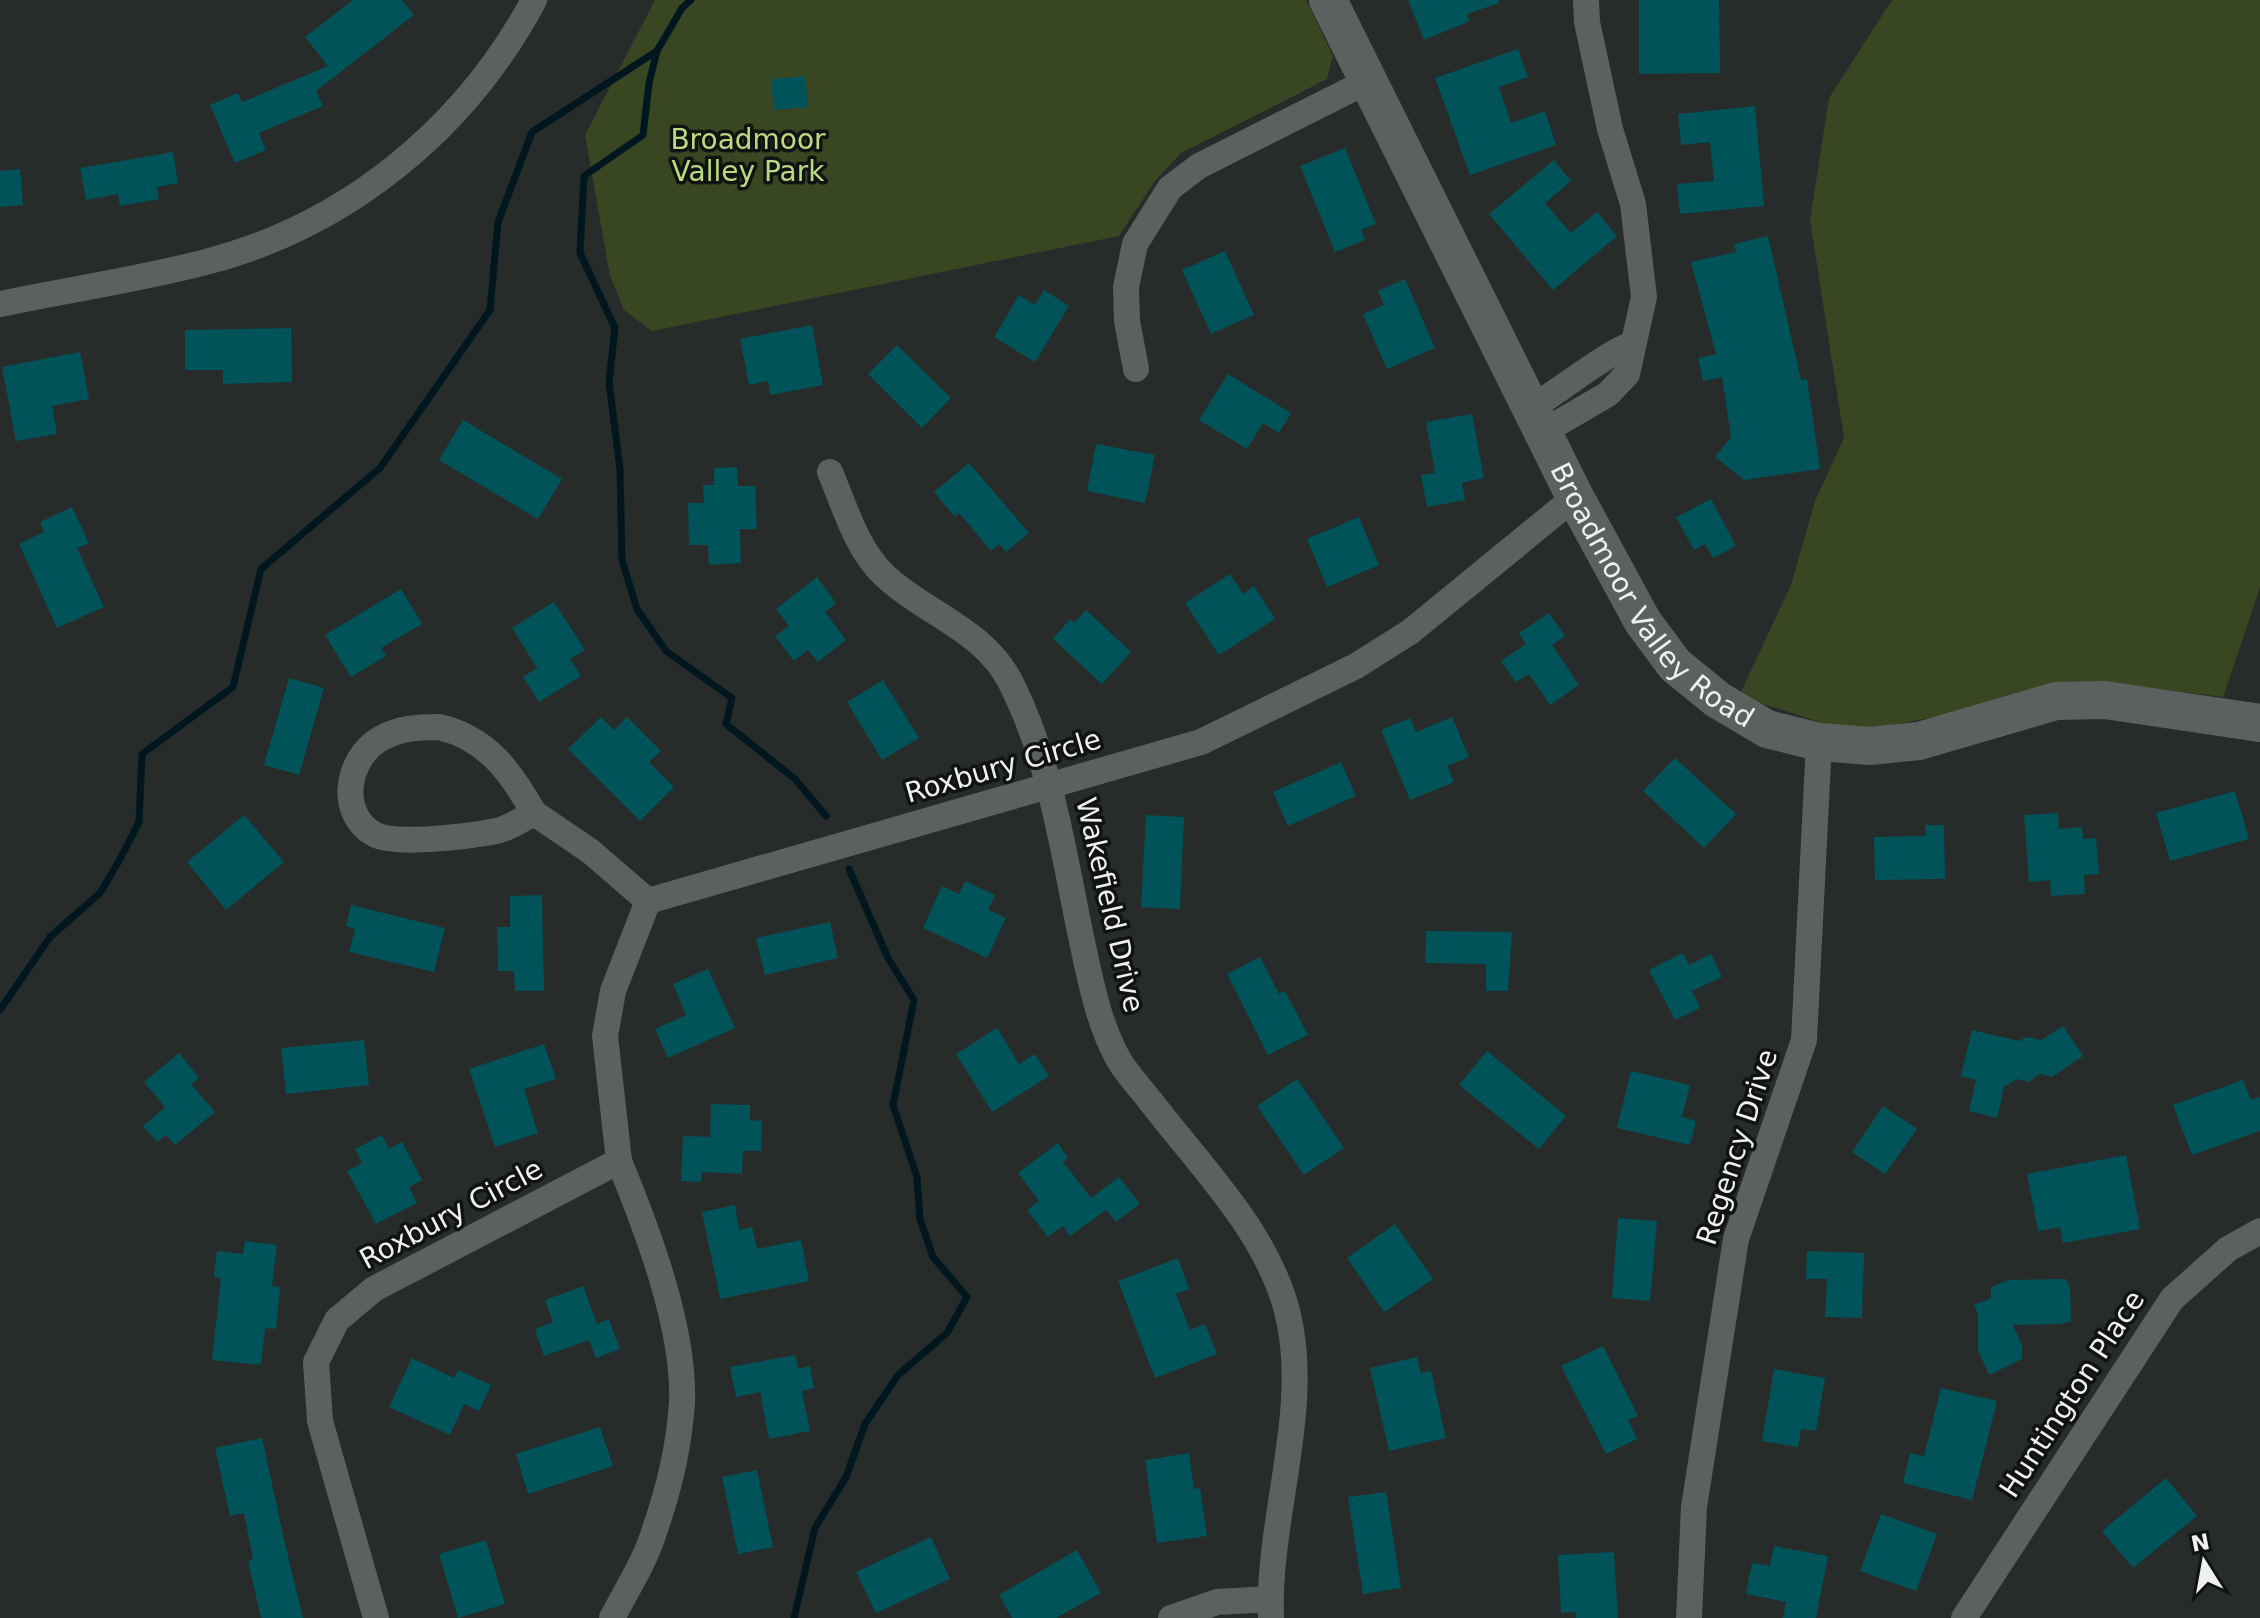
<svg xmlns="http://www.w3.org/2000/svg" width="2260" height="1618" font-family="'DejaVu Sans',sans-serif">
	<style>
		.green { fill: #394622 }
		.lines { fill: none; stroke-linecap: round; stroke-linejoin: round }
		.stream { stroke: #011720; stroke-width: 7 }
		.building { fill: #005459 }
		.street { stroke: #5c615f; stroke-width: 26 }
		.secondary { stroke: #5c615f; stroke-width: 38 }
		.labels { text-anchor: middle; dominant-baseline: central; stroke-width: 7; stroke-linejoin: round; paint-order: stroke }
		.park-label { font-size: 28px; fill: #bada84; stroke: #111313 }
		.street-label { font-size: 28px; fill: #eef1f0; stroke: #111313 }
	</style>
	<rect width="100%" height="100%" fill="#272b2a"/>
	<g class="green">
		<path d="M655,0h651l27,56 -6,23 -146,74 -27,29 -35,54 -467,95 -28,-21 -14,-34 -25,-141z"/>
		<path d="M1892,0h368v587l-37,110 -112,-14 -234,45 -45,-2 -93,-30 52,-111 24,-84 29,-63 -34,-218 19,-122z"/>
	</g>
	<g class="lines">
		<g class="stream">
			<path d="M657,51l-8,32 -6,52 -59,41 -4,77 35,75 -6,54 11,87 2,91 15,49 29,42 66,47 -6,26 69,55 31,37"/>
			<path d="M0,1010l50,-73 50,-44 19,-32 20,-39 3,-68 91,-67 28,-118 119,-101 110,-158 8,-88 34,-90 125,-81 25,-43 9,-8"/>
			<path d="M794,1618l21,-90 31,-51 19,-53 33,-49 49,-42 20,-36 -34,-40 -13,-38 -3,-42 -24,-72 21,-105 -26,-42 -39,-89"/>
		</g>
	</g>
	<g class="building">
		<path d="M353,0h49l12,15 -98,76 7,15 -64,27 7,17 -31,13 -25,-58 28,-12 4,9 86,-36 -23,-29z"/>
		<path d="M1408,0h91v3l-32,11 3,7 -46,19z"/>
		<path d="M1639,0h80l1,73 -81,1z"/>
		<path d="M1518,49l10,28 -29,10 12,36 34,-12 11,34 -86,30 -35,-97z"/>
		<path d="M805,76l3,31 -34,3 -3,-31z"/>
		<path d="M1755,106l9,100 -84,8 -3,-30 37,-3 -4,-39 -29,3 -3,-31z"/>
		<path d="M1345,148l31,76 -15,6 4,10 -30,12 -35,-86z"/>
		<path d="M173,152l5,31 -21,4 2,12 -39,7 -2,-12 -32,6 -6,-32z"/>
		<path d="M1554,160l17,21 -26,22 26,30 26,-21 20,24 -64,54 -64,-76z"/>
		<path d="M20,169l3,36 -23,2v-36z"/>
		<path d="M1768,236l33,144 6,-1 13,90 -76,11 -29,-23 16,-20 -9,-60 -19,4 -5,-23 18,-4 -25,-92 45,-10 -2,-8z"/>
		<path d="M1225,251l29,64 -43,19 -29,-64z"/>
		<path d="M1405,279l30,69 -48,21 -24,-55 21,-9 -6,-14z"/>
		<path d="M1044,290l25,16 -34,56 -41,-25 25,-42 16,10z"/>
		<path d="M812,325l11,60 -53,10 -2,-14 -19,4 -9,-46z"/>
		<path d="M291,328l1,54 -69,2v-14h-38v-40z"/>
		<path d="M897,345l54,53 -29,30 -54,-54z"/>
		<path d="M80,352l9,47 -37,7 5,28 -41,7 -14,-74z"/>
		<path d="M1228,374l63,39 -12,20 -16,-10 -16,26 -48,-29z"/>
		<path d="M1472,414l12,64 -22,5 3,17 -38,7 -6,-32 14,-2 -9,-51z"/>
		<path d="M463,420l99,59 -24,40 -99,-59z"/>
		<path d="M1096,444l59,11 -10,48 -58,-12z"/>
		<path d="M969,463l60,70 -23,19 -7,-8 -8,7 -32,-38 -4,4 -21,-25z"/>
		<path d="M737,467l1,19h17l2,43h-17l1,34 -32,2 -1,-20h-19l-1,-42h16l-1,-18h11v-17z"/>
		<path d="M1711,499l25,47 -23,12 -8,-14 -11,6 -18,-33z"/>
		<path d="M72,507l17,36 -12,5 27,59 -47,21 -38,-84 25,-12 -4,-10z"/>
		<path d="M1359,517l20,48 -52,22 -20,-48z"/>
		<path d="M1230,574l13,20 11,-8 21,33 -56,36 -34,-52z"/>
		<path d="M817,577l19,26 -11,9 21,28 -28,22 -10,-12 -14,11 -19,-25 14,-10 -13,-17z"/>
		<path d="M401,589l21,35 -41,24 5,8 -35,21 -26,-42z"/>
		<path d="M554,602l31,48 -15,9 11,17 -42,26 -16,-25 14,-9 -25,-40z"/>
		<path d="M1086,610l45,42 -29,32 -49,-45 17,-20 4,4z"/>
		<path d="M1549,613l16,23 -13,9 27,40 -29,20 -21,-31 -13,8 -15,-21 25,-17 -7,-11z"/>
		<path d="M289,678l35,10 -25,87 -35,-10z"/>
		<path d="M883,680l36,58 -37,22 -35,-58z"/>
		<path d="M601,717l13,13 13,-13 34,34 -12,11 25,25 -34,34 -72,-72z"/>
		<path d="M1452,717l17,40 -22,9 7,16 -44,18 -29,-70 29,-12 6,14z"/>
		<path d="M1675,758l61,56 -32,34 -61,-57z"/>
		<path d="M1341,762l15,34 -68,30 -15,-34z"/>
		<path d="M2235,791l14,48 -79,22 -14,-48z"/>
		<path d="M2058,813l1,16 23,-2 1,12 13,-1 3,36 -15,1 1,19 -34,2 -1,-16 -21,2 -5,-67z"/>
		<path d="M244,815l40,47 -58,48 -39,-48z"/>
		<path d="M1146,815l38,2 -4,92 -39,-2z"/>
		<path d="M1925,825h19l1,54 -70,1 -1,-43 52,-1z"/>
		<path d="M965,881l30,14 -7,15 18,8 -19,40 -64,-30 19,-42 17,8z"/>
		<path d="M542,895l2,96h-29l-1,-20h-16l-1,-44h13v-31z"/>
		<path d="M351,905l94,23 -11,44 -85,-20 6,-23 -9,-3z"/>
		<path d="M830,922l8,36 -73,17 -9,-37z"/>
		<path d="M1426,931l86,1 -4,59h-22v-27l-61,-1z"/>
		<path d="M1683,953l6,12 22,-11 11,23 -30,14 8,17 -25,12 -26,-50z"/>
		<path d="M1260,957l19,37 6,-3 23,44 -40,20 -41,-81z"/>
		<path d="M708,969l27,59 -67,30 -13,-29 31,-14 -13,-31z"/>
		<path d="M2063,1026l20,30 -31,21 -12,-3 -11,8 -12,-3 -13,8 -7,31 -28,-7 7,-31 -15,-4 11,-46 47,11 7,-4 15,3z"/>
		<path d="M997,1028l22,36 16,-10 14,22 -57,36 -36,-58z"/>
		<path d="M364,1040l5,45 -83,9 -5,-46z"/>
		<path d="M544,1044l12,35 -32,10 14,44 -43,14 -26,-78z"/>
		<path d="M1487,1051l79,65 -27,33 -80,-64z"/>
		<path d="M179,1053l20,25 -8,6 24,28 -40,33 -9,-10 -9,7 -14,-16 22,-19 -21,-25z"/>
		<path d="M1631,1071l59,14 -8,32 14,4 -6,24 -73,-17z"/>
		<path d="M1297,1079l47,69 -40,27 -47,-69z"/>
		<path d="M2243,1080l8,20 9,-3v34l-68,24 -19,-50z"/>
		<path d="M711,1104l39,1v15l12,1 -1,30h-18l-1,23 -40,-2 -1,10 -20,-1 2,-45 27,1z"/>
		<path d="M1883,1106l34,23 -32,45 -33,-22z"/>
		<path d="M382,1135l7,14 13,-7 20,38 -13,7 8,16 -41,21 -29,-53 15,-8 -7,-14z"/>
		<path d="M1058,1143l10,15 -5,4 28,36 28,-21 21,27 -24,18 -10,-12 -36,26 -7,-10 -15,11 -21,-27 12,-9 -21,-28z"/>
		<path d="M2126,1155l14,74 -77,14 -3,-16 -22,4 -11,-57z"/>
		<path d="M735,1205l4,25 13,-3 5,22 44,-9 8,41 -89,18 -18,-87z"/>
		<path d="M1618,1218l39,3 -7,80 -38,-3z"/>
		<path d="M1395,1224l38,55 -49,33 -37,-54z"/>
		<path d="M245,1241l32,4 -5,41 8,1 -4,42 -11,-1 -4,37 -49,-5 9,-82 -7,-1 3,-26 26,3z"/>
		<path d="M1807,1251l57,2 -2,65 -37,-1 2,-38h-21z"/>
		<path d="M1178,1258l11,31 -13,5 14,36 15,-6 12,30 -62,24 -37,-97z"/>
		<path d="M2066,1279l4,9 1,33 -9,3 -49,1 9,21v13l-33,16 -11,-25v-36l-4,-9 17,-7v-11l18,-7z"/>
		<path d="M583,1286l14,38 12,-5 11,30 -24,9 -7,-18 -45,16 -9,-27 18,-7 -8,-22z"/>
		<path d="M1603,1346l35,70 -10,4 9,19 -31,15 -45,-88z"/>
		<path d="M795,1355l3,14 12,-3 4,22 -12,3 8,40 -41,8 -9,-47 -24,5 -6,-30z"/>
		<path d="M1417,1357l4,16 10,-2 15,67 -57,13 -19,-83z"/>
		<path d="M412,1358l42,20 4,-8 33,15 -12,26 -15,-7 -14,31 -61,-28z"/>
		<path d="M1774,1369l51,9 -9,53 -15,-2 -3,18 -36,-6z"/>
		<path d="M1941,1388l56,13 -25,99 -69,-17 7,-30 14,3z"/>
		<path d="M600,1427l13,39 -85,28 -12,-40z"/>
		<path d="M262,1438l21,97 20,83h-42l-13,-57 5,-2 -9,-46 -14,3 -15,-68z"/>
		<path d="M1189,1453l5,36 6,-1 7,48 -50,7 -12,-83z"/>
		<path d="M757,1470l16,77 -35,7 -16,-77z"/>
		<path d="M2166,1478l31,38 -64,52 -31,-37z"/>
		<path d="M1386,1492l15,96 -38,6 -15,-97z"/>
		<path d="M1881,1514l56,20 -21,57 -56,-20z"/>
		<path d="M931,1537l19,42 -74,34 -20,-41z"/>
		<path d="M486,1540l19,64 -47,14 -19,-64z"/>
		<path d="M1774,1546l54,10 -12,62h-33l3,-16 -40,-8 6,-31 18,3z"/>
		<path d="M1077,1550l24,43 -45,25h-44l-13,-23z"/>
		<path d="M1614,1552l4,66h-42v-6l-15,1 -3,-58z"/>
	</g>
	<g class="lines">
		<g class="street">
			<path d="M0,304c67,-14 136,-24 202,-41 144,-36 263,-134 332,-263"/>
			<path d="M1136,369l-9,-48 -1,-34 9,-43 35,-56 29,-22 169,-85"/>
			<path d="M1531,408c32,-19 69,-51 101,-64"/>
			<path d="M1543,432l65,-38 19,-20 17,-77 -11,-93 -23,-75 -23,-107 -1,-22"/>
			<path d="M830,472c15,35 26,76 54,103 40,38 101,55 127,108 39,77 52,166 69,249 10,45 17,90 40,130 9,14 22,28 32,41 49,64 117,131 136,212 23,96 -21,205 -17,303"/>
			<path d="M439,727c48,11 72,45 95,86 -12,6 -25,16 -38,18 -25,5 -101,15 -122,3 -36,-20 -28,-75 6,-95 19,-11 38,-12 59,-12z"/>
			<path d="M534,813l56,38 58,50"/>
			<path d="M619,1161l-14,-125 8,-45 35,-90 553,-159 155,-76 54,-34 165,-135"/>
			<path d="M376,1618l-56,-197 -4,-59 21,-42 37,-31 245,-128c28,68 66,167 63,242 -3,43 -13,86 -27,126 -9,31 -28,60 -43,89"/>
			<path d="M1171,1618l46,-16 53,-3"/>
			<path d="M1689,1618l5,-111 42,-268 68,-199 15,-298"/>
			<path d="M1964,1618l208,-319 56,-50 32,-18"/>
		</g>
		<path class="secondary" id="s1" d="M1328,0l247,497 68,125 32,43 43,35 49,29 52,13 51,4 49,-5 137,-40 49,-1 155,23"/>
	</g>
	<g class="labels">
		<g class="park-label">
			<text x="748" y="139">Broadmoor<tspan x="748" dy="32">Valley Park</tspan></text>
		</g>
		<g class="street-label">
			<text stroke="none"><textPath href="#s1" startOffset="682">Broadmoor Valley Road</textPath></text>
			<text transform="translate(1003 766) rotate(-16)">Roxbury Circle</text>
			<text transform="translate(1110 905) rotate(77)">Wakefield Drive</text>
			<text transform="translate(1737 1147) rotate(-72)">Regency Drive</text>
			<text transform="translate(451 1214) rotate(-28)">Roxbury Circle</text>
			<text transform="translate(2072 1394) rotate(-57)">Huntington Place</text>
		</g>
	</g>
	<g transform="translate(2204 1562) rotate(349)" stroke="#111313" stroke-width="6" paint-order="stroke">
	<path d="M0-6L14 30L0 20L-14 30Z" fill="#eef1f0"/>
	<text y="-12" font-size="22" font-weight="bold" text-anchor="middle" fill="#eef1f0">N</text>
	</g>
</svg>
